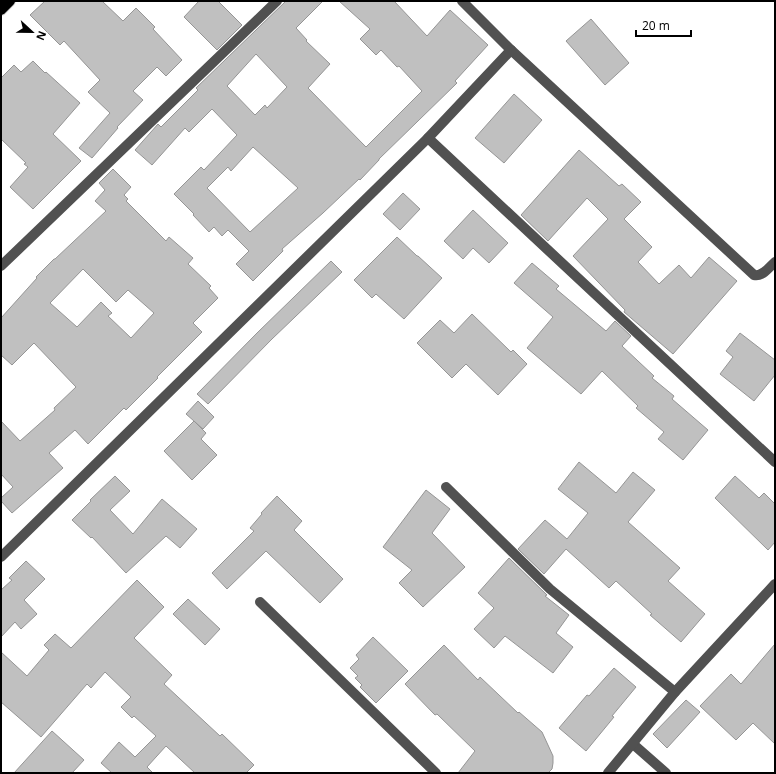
<svg xmlns="http://www.w3.org/2000/svg" width="776" height="774" font-family="'Open Sans',sans-serif">
	<style>
		.building { fill: #c0c0c0; stroke: #959595; fill-rule: evenodd }
		.lines { fill: none; stroke-linecap: round; stroke-linejoin: round }
		.major-casing { stroke: #dbdbdb; stroke-width: 12 }
		.minor { stroke: #515151; stroke-width: 10 }
		.major { stroke: #000; stroke-width: 10 }
	</style>
	<rect width="100%" height="100%" fill="#fff"/>
	<g class="building">
		<path d="M45,1h57l21,20 13,-13 19,19 -2,2 29,31 -16,16 -9,-9 -24,24 10,9 -26,27 1,1 -26,30 -13,-10 31,-35 -22,-21 12,-12 -36,-39 -4,4 -30,-30z"/>
		<path d="M199,1h19l24,24 -25,25 -33,-33z"/>
		<path d="M286,1h37l-27,27 11,12 -1,1 24,23 -22,24 58,59 56,-56 -23,-25 -2,1 -16,-17 -5,5 -16,-16 10,-10 -31,-28h55l33,35 23,-26 38,35 -33,36 2,2 -78,76v1l-19,20 -1,-1 -36,34 -41,36 1,2 -30,30 -17,-17 13,-13 -21,-21 -6,6 -8,-9 -5,5 -16,-17 1,-1 -20,-20 27,-27 3,3 33,-35 -25,-26 -23,23 -4,-4 -33,37 -17,-15 23,-26 3,3 37,-37 -2,-2zM256,54l31,33 -20,21 -2,-3 -10,10 -28,-29zM253,147l45,41 -48,44 -43,-44 21,-21 3,4z"/>
		<path d="M591,19l38,44 -24,22 -39,-44z"/>
		<path d="M33,61l12,12 1,-1 34,31 -27,31 28,27 -48,48 -23,-22 18,-20 -4,-3 2,-1 -25,-24v-61l13,-13 7,7z"/>
		<path d="M514,94l28,26 -38,43 -29,-25z"/>
		<path d="M579,150l40,36 3,-2 19,18 -17,17 28,28 -14,15 21,22 20,-19 12,13 18,-21 28,24 -64,73 -49,-42 1,-2 -52,-54 35,-37 -21,-21 -39,43 -27,-26z"/>
		<path d="M113,169l18,18 -7,8 4,4 -2,2 40,40 3,-4 24,21 -5,6 23,22 -2,2 9,10 -25,25 9,9 -45,45 1,1 -32,32 -2,-2 -36,36 -13,-14 -26,23 14,15 -51,45 -11,-12v-3l12,-11 -12,-13v-53l19,20 35,-31 -1,-2 22,-21 -42,-44 -22,22 -11,-10v-37l36,-40 -1,-1 18,-18h1l51,-48 -11,-10 10,-11 -6,-7zM83,269l33,33 12,-12 26,23 -23,25 -23,-22 4,-3 -11,-11 -24,25 -27,-24z"/>
		<path d="M403,193l17,16 -20,21 -17,-16z"/>
		<path d="M473,210l35,33 -19,20 -16,-15 -10,11 -19,-18z"/>
		<path d="M397,237l20,19h1l24,22 -38,41 -28,-25 -4,4 -18,-18z"/>
		<path d="M331,261l11,11 -70,67 -64,65 -11,-10 60,-61z"/>
		<path d="M532,263l27,23 -3,3 50,42 9,-10 16,15 -9,10 32,30 -2,2 22,18 -2,3 36,31 -25,30 -25,-21 6,-7 -28,-24 2,-2 -36,-35 -21,23 -54,-46 26,-31 -39,-34z"/>
		<path d="M472,314l39,38 2,-2 14,14 -29,31 -32,-31 -14,14 -35,-35 23,-23 14,13z"/>
		<path d="M740,333l35,27v15l-21,26 -34,-27 13,-17 -7,-6z"/>
		<path d="M198,401l16,16 -11,12 -17,-15z"/>
		<path d="M194,421l12,12 -5,6 16,16 -25,25 -28,-29z"/>
		<path d="M579,462l37,31 17,-21 22,18 -27,32 52,46 -12,13 37,33 -24,28 -31,-27 2,-1 -36,-33 -7,7 -43,-39 -22,25 -26,-25 27,-29 22,19 21,-26 -30,-24z"/>
		<path d="M115,476l15,15 -20,19 23,24 29,-35 35,30 -17,19 -14,-12 -40,37 -34,-36 -1,1 -19,-18 19,-19 -1,-1z"/>
		<path d="M735,476l24,22 5,-5 11,11v38l-7,8 -53,-52z"/>
		<path d="M426,490l24,19 -18,24 33,34 -42,40 -24,-24 13,-13 -29,-23z"/>
		<path d="M277,496l25,25 -8,9 49,49 -23,24 -54,-52 -39,38 -15,-16 42,-42 -4,-3 12,-14 -1,-1z"/>
		<path d="M509,558l38,37 -2,1 24,19 -13,18 17,14 -20,26 -48,-37 -11,12 -20,-19 20,-21 -16,-15z"/>
		<path d="M26,561l19,18 -21,21 13,14 -16,15 -6,-7 -14,15v-47l11,-10 -3,-2z"/>
		<path d="M137,580l27,27 -30,31 38,37 -8,9 56,52 2,-2 32,31 -8,8h-51l-29,-27 -19,21 6,6h-41l-11,-10 18,-21 16,15 21,-21 -22,-20 -2,2 -11,-11 10,-10 -26,-25 -14,16 -4,-4 -46,53 -40,-35v-50l26,24 22,-26 -5,-5 11,-11 16,14z"/>
		<path d="M188,599l32,30 -15,16 -32,-31z"/>
		<path d="M373,637l35,34 -32,32 -16,-16 2,-2 -7,-7 3,-2 -8,-8 9,-9 -3,-4z"/>
		<path d="M775,644v100l-22,-21 -17,17 -36,-34 31,-32 10,10z"/>
		<path d="M444,645l34,35 2,-3 38,36 1,-1 23,20 11,24v7l-1,6 -4,4h-90l17,-22 -38,-37 -2,1 -30,-31z"/>
		<path d="M614,668l22,19 -24,29 2,1 -28,34 -27,-23 28,-33 2,1z"/>
		<path d="M686,700l14,12 -33,36 -14,-14z"/>
		<path d="M52,731l32,29 -12,13h-58z"/>
	</g>
	<g class="lines">
		<g class="major-casing">
			<path id="major" d="M1,10l9,-9"/>
		</g>
		<g class="minor">
			<path d="M462,1l49,49 243,225c9,2 15,-8 21,-13"/>
			<path d="M428,138l347,324"/>
			<path d="M1,266l276,-265"/>
			<path d="M446,487l104,102 125,103"/>
			<path d="M1,557l427,-419 83,-88"/>
			<path d="M260,602l176,171"/>
			<path d="M633,744l33,29"/>
			<path d="M608,773l67,-81 100,-108"/>
		</g>
		<use href="#major" class="major"/>
	</g>
	<rect width="776" height="774" fill="none" stroke="#000000" stroke-width="4"/>
	<g transform="translate(32 32) rotate(112)" stroke="#ffffff" stroke-width="3" paint-order="stroke">
	<path d="M0-3L7 15L0 10L-7 15Z" fill="#000000"/>
	<text y="-6" font-size="11" font-weight="bold" text-anchor="middle" fill="#000000">N</text>
	</g>
	<path d="M636 30v6h55v-6" fill="none" stroke="#000000" stroke-width="2"/>
	<text x="642" y="30" font-size="12" fill="#000000" stroke="#ffffff" stroke-width="3" paint-order="stroke">20 m</text>
</svg>
